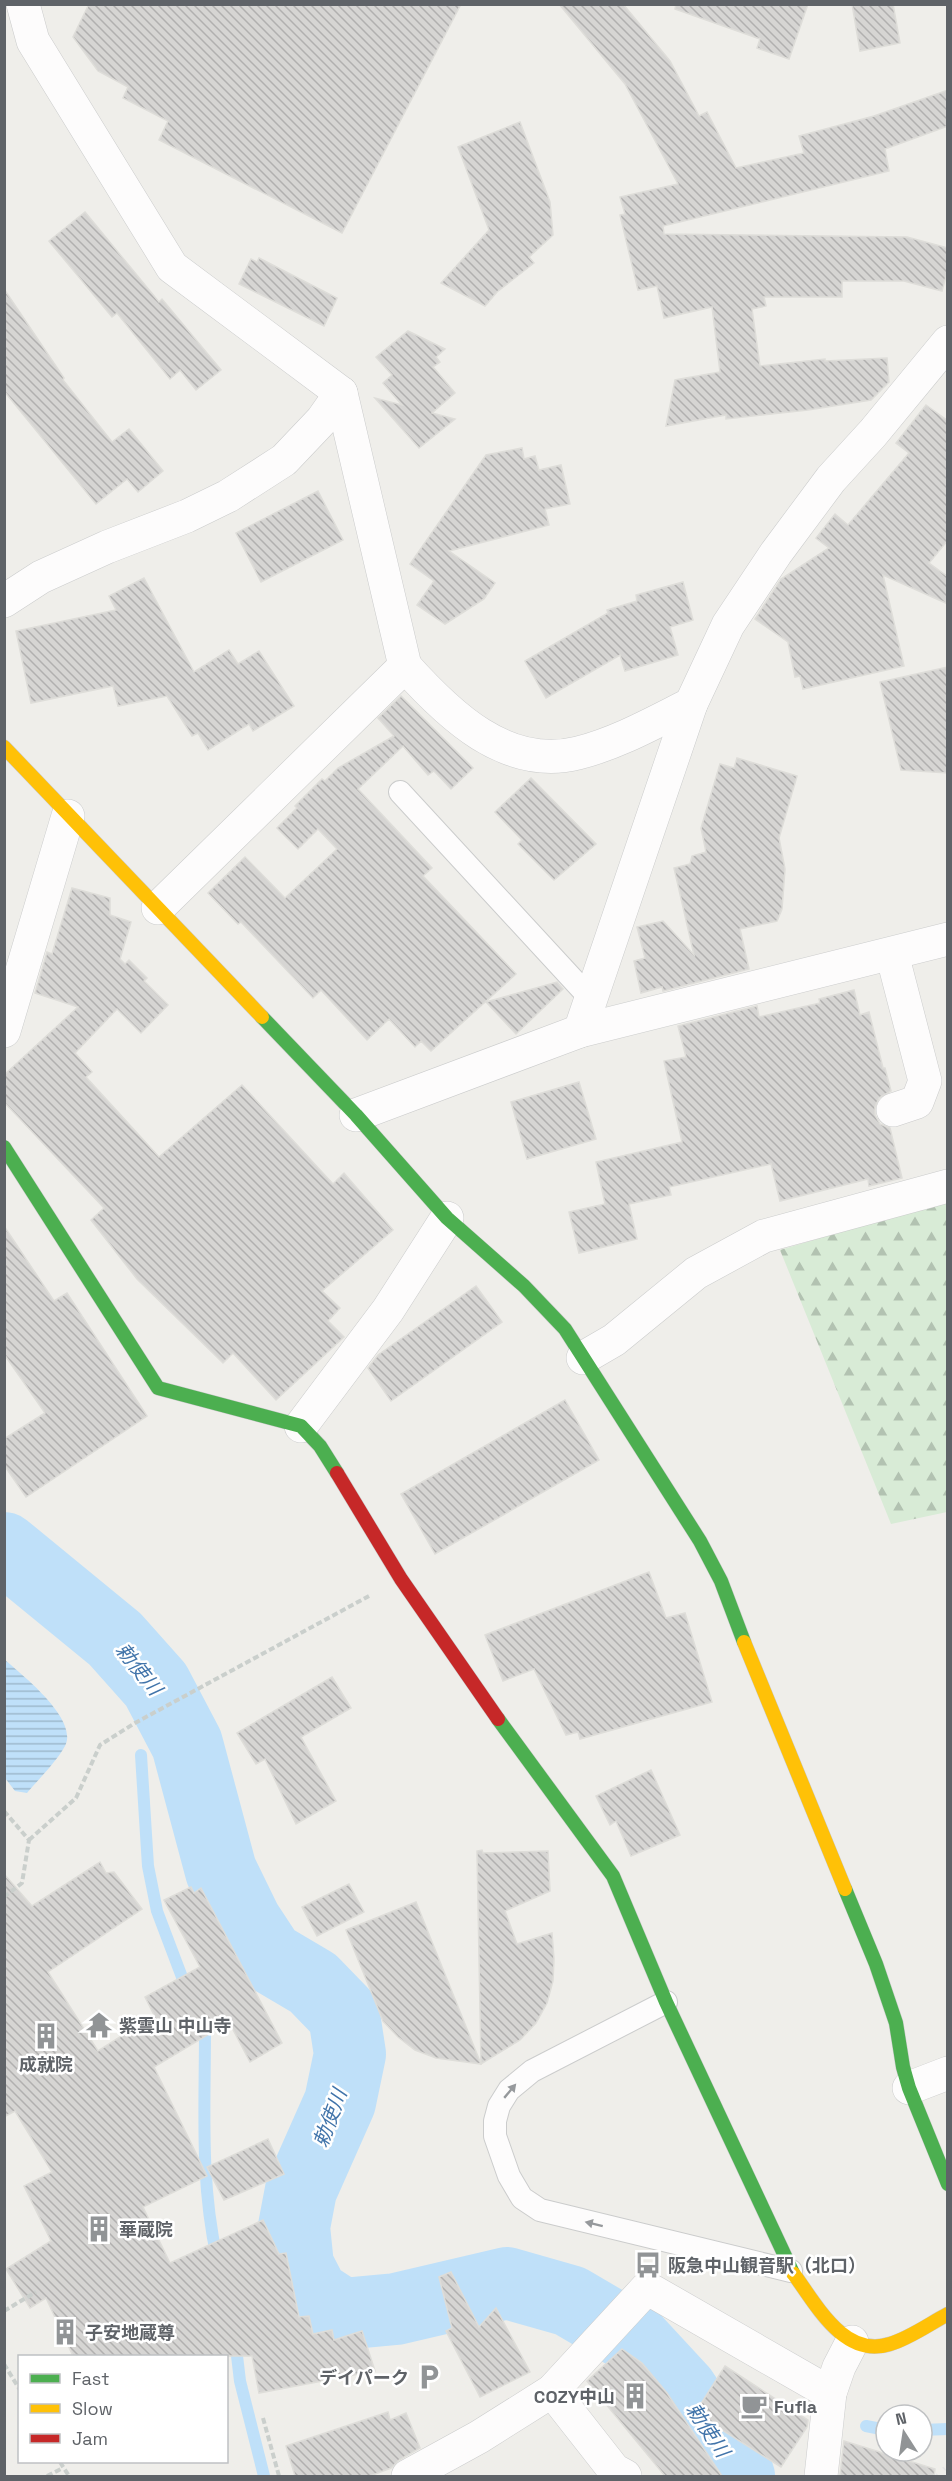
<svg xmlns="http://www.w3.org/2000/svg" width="952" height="2481" font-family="'Space Grotesk','Noto Sans JP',sans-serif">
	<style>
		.forest { fill: url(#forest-firs) }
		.water { fill: url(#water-rules) }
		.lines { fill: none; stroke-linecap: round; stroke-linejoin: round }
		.stream { stroke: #bfe0f9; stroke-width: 12 }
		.river { stroke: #bfe0f9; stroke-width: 72 }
		.building { fill: url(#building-back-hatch); stroke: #deddd9; stroke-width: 1.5 }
		.lane-casing { stroke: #cbcccc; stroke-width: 24 }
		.street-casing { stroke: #cbcccc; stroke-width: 34 }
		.fast-casing { stroke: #cacacb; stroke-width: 15 }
		.slow-casing { stroke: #cacacb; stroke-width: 15 }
		.jam-casing { stroke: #cacacb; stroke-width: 15 }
		.path { stroke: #cacfcc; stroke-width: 4; stroke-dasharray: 6 3; stroke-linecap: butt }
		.lane { stroke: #fdfcfc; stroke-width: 22 }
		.street { stroke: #fdfcfc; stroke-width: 33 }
		.fast { stroke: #4caf50; stroke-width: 14 }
		.slow { stroke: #ffc107; stroke-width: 14 }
		.jam { stroke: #c62828; stroke-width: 14 }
		.rail { stroke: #e4e4e4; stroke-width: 4.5; stroke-dasharray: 1.5 8; stroke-linecap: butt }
		.oneway { fill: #96999c }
		.labels { text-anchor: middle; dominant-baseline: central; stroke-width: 5; stroke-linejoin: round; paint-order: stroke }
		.poi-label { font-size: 18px; font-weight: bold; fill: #5f6368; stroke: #fff; text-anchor: start }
		.water-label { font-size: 20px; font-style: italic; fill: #4174aa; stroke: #fff }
	</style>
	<defs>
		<pattern id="forest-firs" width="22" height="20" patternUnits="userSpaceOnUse" patternTransform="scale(1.5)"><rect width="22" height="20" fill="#d8ebd6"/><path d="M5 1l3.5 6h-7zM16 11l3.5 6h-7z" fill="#b2c2b1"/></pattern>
		<pattern id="water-rules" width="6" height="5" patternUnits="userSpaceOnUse" patternTransform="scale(1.5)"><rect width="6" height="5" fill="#bfe0f9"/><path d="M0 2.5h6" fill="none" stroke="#9eb9cd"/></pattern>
		<pattern id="building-back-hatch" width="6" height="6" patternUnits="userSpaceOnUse" patternTransform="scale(1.5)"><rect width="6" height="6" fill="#d6d5d3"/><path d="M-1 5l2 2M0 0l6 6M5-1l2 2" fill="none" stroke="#b1b0af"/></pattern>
	</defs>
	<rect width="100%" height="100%" fill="#efeeea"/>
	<path class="forest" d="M947,1200v312l-56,12 -111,-274z"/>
	<path class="water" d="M4,1659c18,16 75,60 61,87 -8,15 -27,34 -38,47l-12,-2 -10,-13z"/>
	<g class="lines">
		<g class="stream">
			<path d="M141,1755l7,111 9,45 31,82"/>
			<path d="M201,2022l4,9c0,77 -5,151 12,227"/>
			<path d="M235,2339l5,42 24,95"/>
			<path d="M866,2426l20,4"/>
			<path d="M922,2430l26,-1"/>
		</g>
		<path class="river" d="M4,1548l111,91 41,46 31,59 34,127 25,51 23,35 44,26 31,32 6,39 -10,48 -39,88 -7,37 4,39 15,29 29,19 54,-5 111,-26 63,18 63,37 49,53 57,85"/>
	</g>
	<g class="building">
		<path d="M89,4h372l-119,229 -183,-93 9,-19 -45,-23 5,-11 -30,-16 -25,-34z"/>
		<path d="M559,4h64l47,57 29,55 8,-4 29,56 68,-15 -5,-17 75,-20 74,-26v36l-63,23 4,22 -226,55 1,8 243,3 41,11v21l-6,22 -38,-10h-62v16h-78l2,9 -14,3 8,57 65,-7v2l62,-3 2,24 -18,18 -63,10 -82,9v-4l-60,11 9,-46 45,-8 -8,-65 -48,11 -7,-32 -19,4 -18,-75 5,-1 -5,-17 58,-13 -53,-100z"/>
		<path d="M676,4h132l-19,55 -32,-11 3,-9 -85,-30z"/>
		<path d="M852,4h41l7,39 -40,8z"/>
		<path d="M520,122l30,80 3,33 -24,22 5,6 -37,29 -12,14 -44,-23 48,-53 -31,-83z"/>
		<path d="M85,212l74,90 3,-3 59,71 -25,20 -16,-20 -10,9 -53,-66 -5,4 -63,-76z"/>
		<path d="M259,258l78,40 -13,28 -85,-42 12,-25 6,3z"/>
		<path d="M4,289l60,89 -1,2 49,62 17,-13 34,42 -25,21 -11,-13 -31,25 -92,-113z"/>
		<path d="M408,331l37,18 -9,8 4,5 -7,5 22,26 -23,20 23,6 -36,29 -44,-50 27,7 -19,-22 9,-8 -16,-18z"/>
		<path d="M926,405l22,16v119l-19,23 19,14v27l-65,-29 21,91 -101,23 -3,-13 -5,1 -7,-35 -33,-23 26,-40 48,-31 -13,-10 19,-24 13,11 61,-72 -13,-10z"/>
		<path d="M522,448l2,11 11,-3 4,14 22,-5 9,39 -25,5 4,16 -100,26 46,32 -11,16 -39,25 -28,-19 17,-24 -24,-17 76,-109z"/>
		<path d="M318,491l25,49 -82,42 -25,-49z"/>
		<path d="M144,578l50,94 35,-22 9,14 21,-13 35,55 -41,25 -4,-7 -41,26 -10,-17 -6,3 -25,-40 -49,10 -5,-20 -82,17 -15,-72 100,-21 -7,-14z"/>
		<path d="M683,582l10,38 -23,7 8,28 -53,16 -5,-16 -74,43 -21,-37 83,-48 -1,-3 30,-9 -1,-6z"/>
		<path d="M948,667v106l-47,-3 -21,-88z"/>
		<path d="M401,696l72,72 -22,21 -17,-18 -6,4 -25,-29 -45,43 74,79 -9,8 93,98 -85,77 -10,-10 -6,6 -26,-28 -22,21 -46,-50 -8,8 -72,-76 -3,2 -30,-31 37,-36 40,41 52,-49 -19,-20 -20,20 -21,-21 20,-20 -2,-2 27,-27 3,2 13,-13 56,-32 -16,-18z"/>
		<path d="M737,758l60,18 -18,62 6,31 -3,40 -5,12 -37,8 9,40 -86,22 -1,-4 -21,6 -7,-32 11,-3 -8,-31 26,-6 31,34 -20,-87 16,-4 2,-8 14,-4 -5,-24 19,-64 14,4z"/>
		<path d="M531,778l65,66 -42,36 -36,-36 4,-4 -27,-28z"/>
		<path d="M72,888l38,10v17l21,7 -11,37 5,5 4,-4 18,18 -3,3 24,24 -27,28 -24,-24 -42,44 17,19 -6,5 73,80 83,-72 91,99 11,-11 49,57 -71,61 18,17 -12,13 16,16 -68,63 -43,-47 -10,10 -86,-84 -46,-59 13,-12 -100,-106v-27l74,-68 -43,-14 12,-41 5,2z"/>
		<path d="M557,982l6,7 -47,45 -30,-32z"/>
		<path d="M854,990l6,25 9,-3 14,56h2l6,23 -12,7 -4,9v8l5,9 10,4 12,50 -33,8 -1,-7 -88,22 -9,-37 -102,23 2,8 -42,9 8,35 -58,14 -10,-41 36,-8 -9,-42 86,-20 -18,-81 22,-4 -8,-31 79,-20 2,11 61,-14 -1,-4z"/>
		<path d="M579,1082l17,57 -69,20 -16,-57z"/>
		<path d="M4,1226l50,75 13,-8 80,123 -121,81 -22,-32v-26l41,-26 -41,-59z"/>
		<path d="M476,1286l26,36 -111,79 -23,-33 10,-13z"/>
		<path d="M565,1400l34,60 -164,94 -34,-60z"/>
		<path d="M649,1572l17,46 19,-5 27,89 -132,37 -2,-7 -12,3 -32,-66 -31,12 -18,-46z"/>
		<path d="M332,1677l19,31 -50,29 35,64 -40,23 -31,-65 -9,5 -19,-31z"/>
		<path d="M651,1770l29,65 -49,21 -15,-35 -6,4 -14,-29z"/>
		<path d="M482,1850l1,3 65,-2 2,40 -45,20 12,33 35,-11 2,26 -1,22 -6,22 -11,20 -16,17 -39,24 -4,-213z"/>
		<path d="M100,1862l6,11 8,-1 28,37 -94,63 50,79 56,-36 -9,-18 55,-30 -36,-67 27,-13 3,6 7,-5 81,155 -32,19 -21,-40 -75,45 53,109 -64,31 27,56 93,-43 16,34 7,-1 13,64 10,-1 4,18 19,-4 2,10 28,-9 13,40 -116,22 -7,-37h-179l-27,-58 -16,10 -24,-39 45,-28 -27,-55 28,-14 -37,-61 -11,6v-243l28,32z"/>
		<path d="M349,1884l15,28 -47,24 -15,-29z"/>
		<path d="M416,1902l65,162 -45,-6 -21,-8 -17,-13 -15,-16 -37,-91z"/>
		<path d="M268,2139l16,35 -60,26 -17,-33z"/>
		<path d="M451,2272l28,55 17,-19 34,64 -50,25 -34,-66 6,-3 -13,-51z"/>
		<path d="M622,2349l20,14 25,30 55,83h-57l-78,-95z"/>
		<path d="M725,2366l83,54 -1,7 -26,40 -86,-54z"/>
		<path d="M388,2412l2,8 16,-7 14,35 -21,12 -8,8 -21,8h-75l-9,-30z"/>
		<path d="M844,2441l91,28 -1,7h-94z"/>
	</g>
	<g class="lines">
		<g class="lane-casing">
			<g id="lane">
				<path d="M400,792l191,207"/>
				<path d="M666,2002l-134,69 -23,19 -10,16 -4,15v15l14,40 13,22 18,12 251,61"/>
			</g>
		</g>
		<g class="street-casing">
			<g id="street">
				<path d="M23,4l10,37 139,226 169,126 64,273 -247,242"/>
				<path d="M4,601l37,-24 66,-30 80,-31 41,-20 56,-36 38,-40 19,-27"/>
				<path d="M405,666c43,48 101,105 173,87 40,-10 77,-31 113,-49"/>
				<path d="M892,954l33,127 -8,21 -24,8"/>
				<path d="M4,1031l64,-215"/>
				<path d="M580,1031l111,-327 37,-79 48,-72 55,-74 42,-46 75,-91"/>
				<path d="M356,1115l224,-84 368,-92"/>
				<path d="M583,1358l31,-18 82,-67 68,-37 184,-50"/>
				<path d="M301,1426l87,-116 59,-92"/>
				<path d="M909,2088l39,-15"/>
				<path d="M552,2391l95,-103 183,105"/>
				<path d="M408,2476l71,-39 73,-46 62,79 11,6"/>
				<path d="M821,2476l9,-83 9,-26 13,-25"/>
			</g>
		</g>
		<g class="fast-casing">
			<g id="fast">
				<path d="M262,1017l94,98 91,103 77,68 41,43 135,212 21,40 23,61"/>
				<path d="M4,1147l154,241 143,38 19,20 17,27"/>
				<path d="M498,1719l115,157 53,126 127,271"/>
				<path d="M845,1889l31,75 20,59 7,44 6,21 39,96"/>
			</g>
		</g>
		<g class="slow-casing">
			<g id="slow">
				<path d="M4,747l258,270"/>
				<path d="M744,1642l101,247"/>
				<path d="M793,2273c23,31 51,86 97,71 20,-6 39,-20 58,-30"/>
			</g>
		</g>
		<g class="jam-casing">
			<path id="jam" d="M337,1473l64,106 97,140"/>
		</g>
		<g class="path">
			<path d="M4,1811l25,29 -7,43 -18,14"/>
			<path d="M29,1840l47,-42 24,-53 35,-22 234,-127"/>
			<path d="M4,2311l32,-19"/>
			<path d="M4,2364l16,26"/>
			<path d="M263,2418l16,58"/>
			<path d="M60,2462l9,14"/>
			<path d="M47,2476l14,-7"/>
		</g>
		<use href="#lane" class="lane"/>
		<use href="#street" class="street"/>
		<use href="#fast" class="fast"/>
		<use href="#slow" class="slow"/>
		<use href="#jam" class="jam"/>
		<path class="rail" d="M937,2476l11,-11"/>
	</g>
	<defs><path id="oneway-solid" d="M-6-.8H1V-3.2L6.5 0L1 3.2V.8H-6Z" transform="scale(1.5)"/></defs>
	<g class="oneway">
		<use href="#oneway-solid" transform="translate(510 2091) rotate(-50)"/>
		<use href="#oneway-solid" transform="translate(594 2224) rotate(-166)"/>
	</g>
	<defs>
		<g id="temple-bare" transform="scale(2.07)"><path d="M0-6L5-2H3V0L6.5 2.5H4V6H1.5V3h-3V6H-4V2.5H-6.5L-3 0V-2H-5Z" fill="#919496" stroke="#fff" stroke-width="2.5" paint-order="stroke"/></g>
		<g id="building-bare" transform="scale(2.07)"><path d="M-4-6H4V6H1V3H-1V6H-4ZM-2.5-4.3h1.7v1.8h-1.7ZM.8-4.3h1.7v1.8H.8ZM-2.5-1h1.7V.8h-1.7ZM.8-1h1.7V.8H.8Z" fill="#919496" stroke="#fff" stroke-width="2.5" paint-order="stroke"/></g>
		<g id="bus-bare" transform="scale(2.07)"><path d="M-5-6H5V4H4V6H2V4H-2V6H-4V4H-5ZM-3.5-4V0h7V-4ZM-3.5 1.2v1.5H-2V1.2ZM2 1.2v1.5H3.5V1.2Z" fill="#919496" stroke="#fff" stroke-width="2.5" paint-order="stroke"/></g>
		<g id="parking-bare" transform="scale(2.07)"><path d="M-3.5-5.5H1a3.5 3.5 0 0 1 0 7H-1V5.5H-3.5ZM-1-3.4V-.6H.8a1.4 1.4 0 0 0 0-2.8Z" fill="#919496" stroke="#fff" stroke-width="2.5" paint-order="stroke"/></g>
		<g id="cafe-bare" transform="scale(2.07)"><path d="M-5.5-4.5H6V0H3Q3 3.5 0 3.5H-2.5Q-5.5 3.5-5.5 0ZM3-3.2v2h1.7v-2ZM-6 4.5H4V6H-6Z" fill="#919496" stroke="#fff" stroke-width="2.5" paint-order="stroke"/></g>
	</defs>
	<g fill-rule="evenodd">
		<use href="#temple-bare" x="99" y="2025"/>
		<use href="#building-bare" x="46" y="2036"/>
		<use href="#building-bare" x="99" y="2229"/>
		<use href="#bus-bare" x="648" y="2265"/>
		<use href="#building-bare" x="65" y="2332"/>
		<use href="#parking-bare" x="429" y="2377"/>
		<use href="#building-bare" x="635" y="2396"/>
		<use href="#cafe-bare" x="754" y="2406"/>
	</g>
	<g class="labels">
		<g class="poi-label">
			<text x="119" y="2025">紫雲山 中山寺</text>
			<text x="46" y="2064" text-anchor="middle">成就院</text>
			<text x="119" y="2229">華蔵院</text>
			<text x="668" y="2265">阪急中山観音駅（北口）</text>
			<text x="85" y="2332">子安地蔵尊</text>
			<text x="409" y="2377" text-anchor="end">デイパーク</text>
			<text x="615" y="2396" text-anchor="end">COZY中山</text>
			<text x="774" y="2406">Fufla</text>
		</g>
		<g class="water-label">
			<text transform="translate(139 1669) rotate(51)">勅使川</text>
			<text transform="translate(330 2118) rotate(-70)">勅使川</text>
			<text transform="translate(708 2430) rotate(56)">勅使川</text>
		</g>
	</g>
	<rect width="952" height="2481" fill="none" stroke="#5f6368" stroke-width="12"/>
	<rect x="18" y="2355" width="210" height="108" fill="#ffffff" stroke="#bfc1c3" stroke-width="1.5"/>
	<rect x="30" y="2374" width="30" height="9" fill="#4caf50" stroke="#bfc1c3" stroke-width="1.5"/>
	<text x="72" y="2385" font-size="18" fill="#5f6368">Fast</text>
	<rect x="30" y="2404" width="30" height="9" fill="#ffc107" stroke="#bfc1c3" stroke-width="1.5"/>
	<text x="72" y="2415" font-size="18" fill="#5f6368">Slow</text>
	<rect x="30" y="2434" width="30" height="9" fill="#c62828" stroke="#bfc1c3" stroke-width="1.5"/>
	<text x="72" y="2445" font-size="18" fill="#5f6368">Jam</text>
	<g transform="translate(904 2433) rotate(348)"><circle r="28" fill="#ffffff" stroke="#bfc1c3" stroke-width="1.5"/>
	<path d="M0-4.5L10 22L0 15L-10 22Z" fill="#919496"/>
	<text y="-9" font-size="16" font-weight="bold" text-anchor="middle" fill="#5f6368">N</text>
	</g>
</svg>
